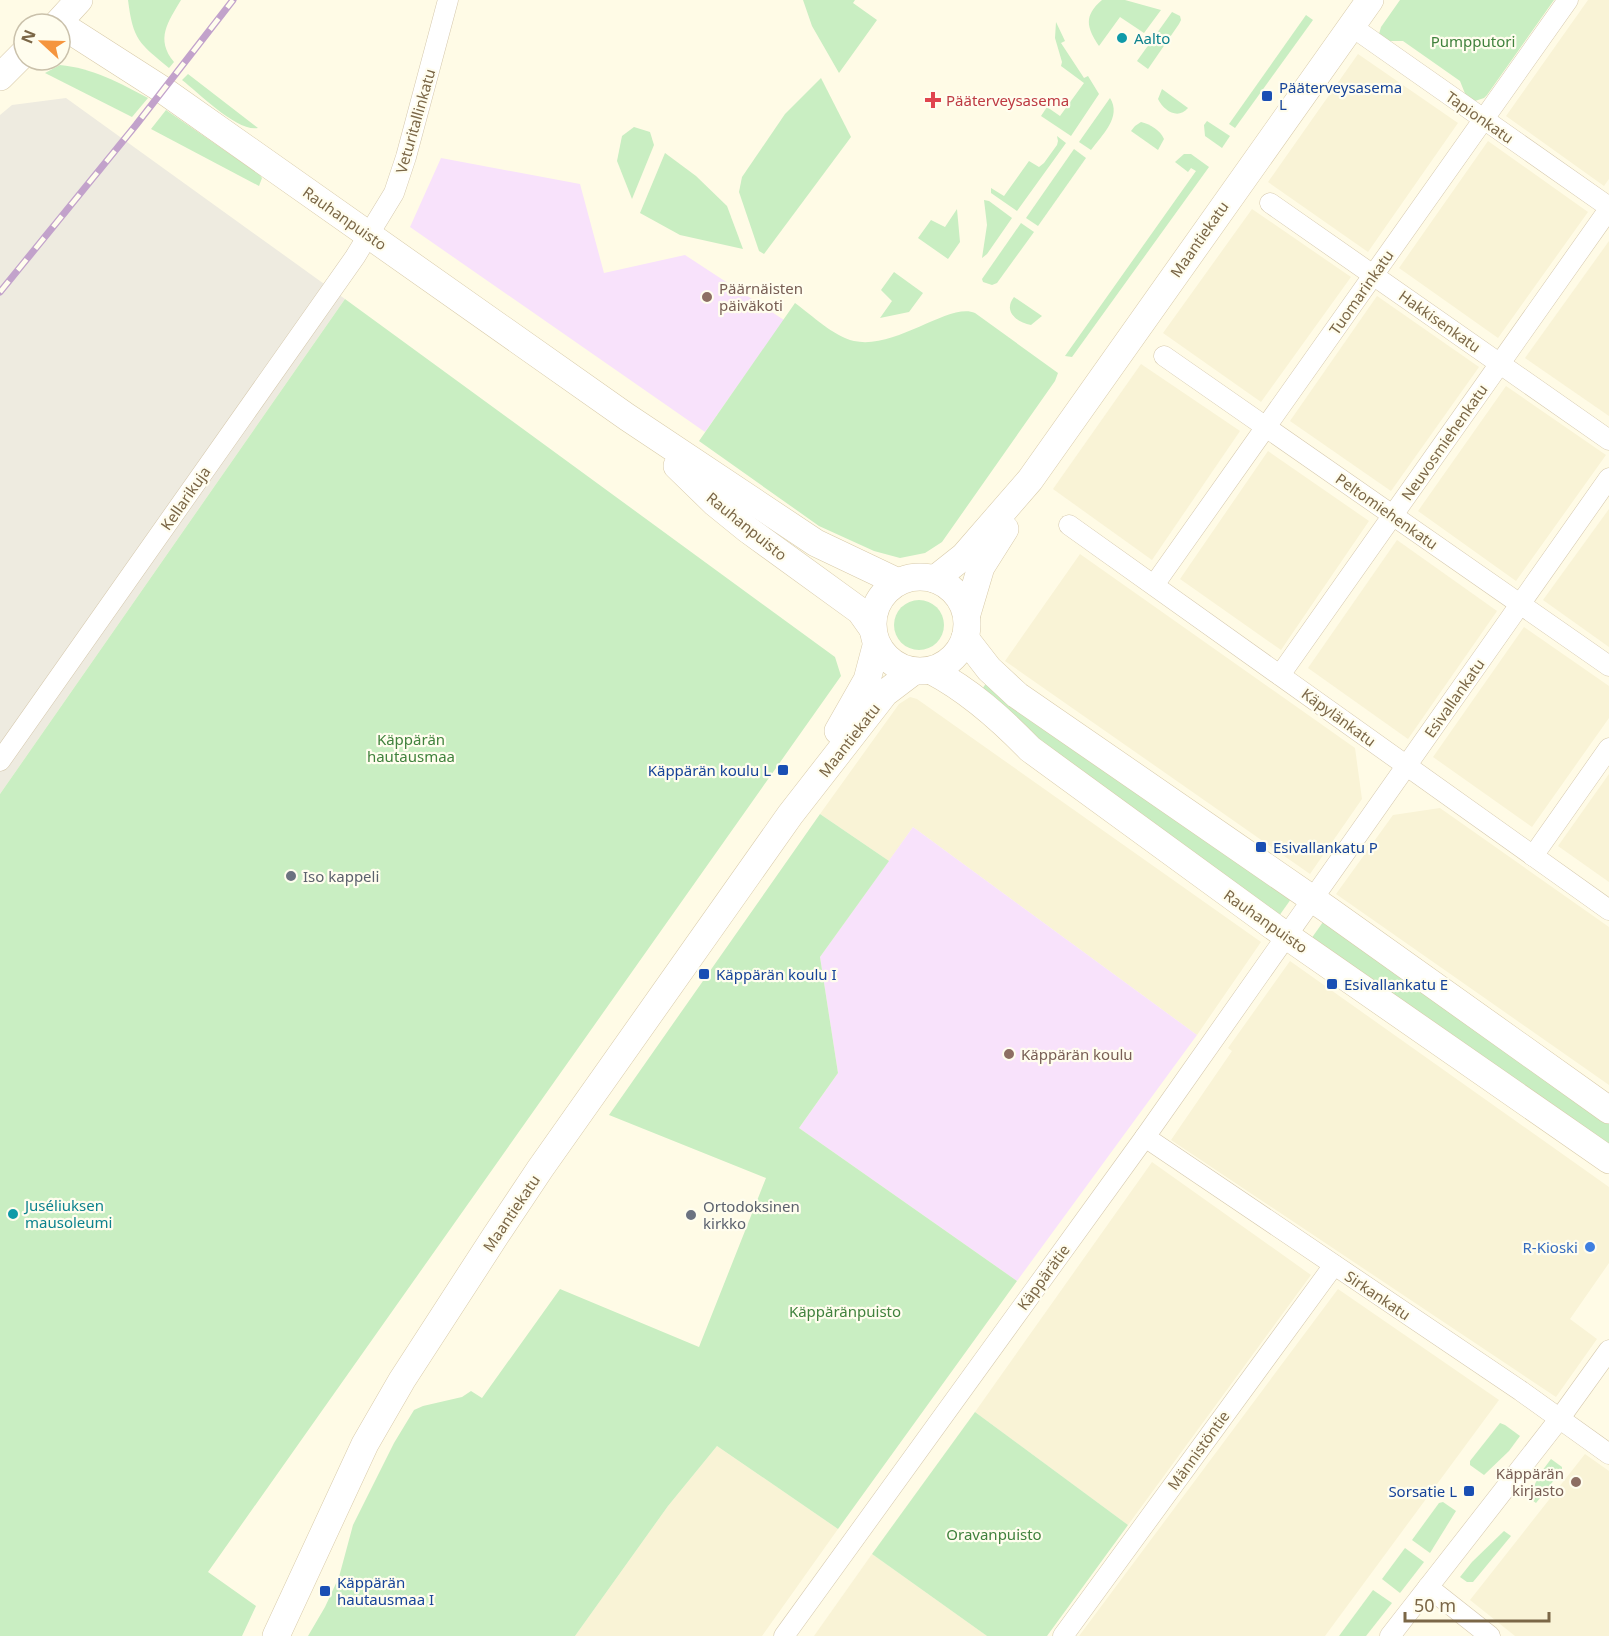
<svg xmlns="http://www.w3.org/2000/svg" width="1609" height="1636" font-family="'Noto Sans',sans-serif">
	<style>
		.residential { fill: #f9f3d6 }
		.industrial { fill: #eeebe0 }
		.education { fill: #f8e2fb }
		.green { fill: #c9eec2 }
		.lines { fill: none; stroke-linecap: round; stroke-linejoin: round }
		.minor-casing { stroke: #d5c8ad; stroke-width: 21 }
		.secondary-casing { stroke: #d8caa9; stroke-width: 28 }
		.minor { stroke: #fff; stroke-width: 20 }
		.secondary { stroke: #fff; stroke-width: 27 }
		.rail-casing { stroke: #c2a2cb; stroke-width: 7 }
		.rail { stroke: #fffdee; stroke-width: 4.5; stroke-dasharray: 14; stroke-linecap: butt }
		.culture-dot { fill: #0f9aa8; stroke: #fffdee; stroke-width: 2 }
		.transit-dot { fill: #1a4fb4; stroke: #fffdee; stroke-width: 2 }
		.health-dot { fill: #e0444e; stroke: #fffdee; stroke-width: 2 }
		.education-dot { fill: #8d6e63; stroke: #fffdee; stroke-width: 2 }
		.worship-dot { fill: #6b7280; stroke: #fffdee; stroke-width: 2 }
		.shop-dot { fill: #3f7fe0; stroke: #fffdee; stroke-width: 2 }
		.labels { text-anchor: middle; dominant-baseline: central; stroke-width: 4.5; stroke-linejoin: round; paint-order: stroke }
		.culture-label { font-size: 15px; fill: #0d838f; stroke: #fffdee; text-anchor: start }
		.park-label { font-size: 15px; fill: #40823d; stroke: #fffdee }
		.transit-label { font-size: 15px; fill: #164399; stroke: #fffdee; text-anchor: start }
		.health-label { font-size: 15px; fill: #be3a42; stroke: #fffdee; text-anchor: start }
		.street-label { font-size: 15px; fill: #7b6747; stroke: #fffdee }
		.education-label { font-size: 15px; fill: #785e54; stroke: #fffdee; text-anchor: start }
		.worship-label { font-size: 15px; fill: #5b616d; stroke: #fffdee; text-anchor: start }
		.shop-label { font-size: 15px; fill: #366cbe; stroke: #fffdee; text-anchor: end }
	</style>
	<rect width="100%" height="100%" fill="#fffbe6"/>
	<g class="residential">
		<path d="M1588,0h21v179l-5,7 -98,-70z"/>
		<path d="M1358,54l100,69 -90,129 -100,-70z"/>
		<path d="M1488,141l100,71 -90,126 -99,-70z"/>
		<path d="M1252,209l99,68 -90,125 -98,-69z"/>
		<path d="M1609,241v175l-84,-58z"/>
		<path d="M1377,296l102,71 -88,124 -101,-70z"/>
		<path d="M1141,364l99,67 -88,129 -99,-71z"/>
		<path d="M1506,386l100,69 -90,126 -98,-70z"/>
		<path d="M1268,451l101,70 -88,129 -101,-71z"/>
		<path d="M1609,509v138l-66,-47z"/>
		<path d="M1397,540l100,71 -89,128 -100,-71z"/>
		<path d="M1080,554l275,194 7,51 -52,75 -305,-213z"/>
		<path d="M1524,627l85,59v32l-77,109 -99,-70z"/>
		<path d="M910,697l7,2 344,243 -64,93 -284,-208 -24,34 -69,-47 79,-110z"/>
		<path d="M1609,774v108l-51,-36z"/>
		<path d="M1440,808l169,119v158l-273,-191 57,-79z"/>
		<path d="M1290,961l319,226v76l-39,56 27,20 -41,58 -385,-257 61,-89 -4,-3z"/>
		<path d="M1152,1162l159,113 -183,250 -153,-113z"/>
		<path d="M1338,1289l161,111 -174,236h-246z"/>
		<path d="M717,1446l121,83 -76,107h-187l93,-130z"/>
		<path d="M1585,1454l24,17v165h-94l-45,-36z"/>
		<path d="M872,1554l115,82h-173z"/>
	</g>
	<path class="industrial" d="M66,98l279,201 -345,495v-679l12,-10z"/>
	<g class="education">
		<path d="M441,158l139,26 24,89 81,-18 99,65 -79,112 -295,-205z"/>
		<path d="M913,827l284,208 -180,246 -218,-153 39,-55 -18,-116z"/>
	</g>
	<g class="green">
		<path d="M128,0h53c-13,22 -26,39 -7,62l-5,6c-30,-25 -36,-28 -41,-68z"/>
		<path d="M803,0h52l-2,3 24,17 -38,53 -27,-47z"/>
		<path d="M1102,0h23l36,10 -17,23 -24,-16 -21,29c-12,-18 -16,-30 3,-46z"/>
		<path d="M1400,0h154l-67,95 -3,3 -9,3 -9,-5 -6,-15 -57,-40h-14l-10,-7 2,-7z"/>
		<path d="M1172,12l8,4 1,4 -2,4 -31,45 -11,-8z"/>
		<path d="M1306,15l7,5 -78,108 -6,-4z"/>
		<path d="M1056,22l9,19 -4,2 23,35 4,-2 11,18 -28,42 -30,-20 6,-9 13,9 24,-33 -23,-17 1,-4 -7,-24z"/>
		<path d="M60,65c32,3 60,18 88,33l-16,19 -87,-44z"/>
		<path d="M188,74l70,54c-21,4 -59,-35 -76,-48z"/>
		<path d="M821,78l30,59 -87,117 -5,-3 -20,-59 3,-15 43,-63z"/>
		<path d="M1162,89l26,19c-10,12 -24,3 -30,-9z"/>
		<path d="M1110,98c12,19 -8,37 -19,52l-12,-8z"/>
		<path d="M166,110l93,64 3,4 -3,8 -108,-57z"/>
		<path d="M1207,121l23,15 -8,12 -17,-12 -1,-11z"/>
		<path d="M1141,122c9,2 19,8 23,17l-6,11 -27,-19 4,-5z"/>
		<path d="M634,127l16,5 4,13 -22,54 -15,-38 5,-25z"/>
		<path d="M1057,136l9,7 -49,68 -26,-18v-5l13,8 25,-35 10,6 5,-4 13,-18 1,-4z"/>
		<path d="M1074,149l12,9 -48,68 -12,-8z"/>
		<path d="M665,153l31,23 31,30 16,43 -63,-14 -40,-22z"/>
		<path d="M1184,154h7l18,13 -137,190 -7,-1 131,-185 -5,-3 -3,4 -13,-10z"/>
		<path d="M984,200l5,1 23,17 -25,36 -5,4 5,-33z"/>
		<path d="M957,209l3,33 -12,17 -30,-21 13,-18 14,7z"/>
		<path d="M1021,223l13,9 -37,51 -5,2 -9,-3 -1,-3z"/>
		<path d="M894,272l29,21 -14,19 -29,6 12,-17 -11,-11z"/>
		<path d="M1014,297l28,19 -11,9c-15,-3 -28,-14 -17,-28z"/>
		<path d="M345,299l490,358 6,19 -633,896 48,34 -14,30h-242v-842z"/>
		<path d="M795,303c18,13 38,33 59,38 42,9 95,-39 121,-28l83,60 -3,8 -113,161 -17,11 -25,5 -26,-7 -55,-25 -120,-85z"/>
		<circle cx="919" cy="625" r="25"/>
		<path d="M987,682l304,217 -12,17 -227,-161 -72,-63z"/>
		<path d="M820,814l69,47 -69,96 18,116 -39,55 218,153 -179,248 -121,-83 -49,60 -93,130h-267l17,-29 14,-30 14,-52 41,-82 20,-33 9,-4 39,-9 9,-6 11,7 78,-109 139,58 67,-169 -157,-63z"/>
		<path d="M1323,922l286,200v26l-298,-209z"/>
		<path d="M975,1412l153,113 -81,111h-60l-115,-82z"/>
		<path d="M1500,1423l5,2 15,11 -11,15 -25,24 -14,-10v-4z"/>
		<path d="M1551,1459l11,8v3l-26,33 -7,-5 10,-23z"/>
		<path d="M1443,1502l13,9 -26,42 -18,-13 27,-37z"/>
		<path d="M1504,1531l7,5 -38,46h-6l-7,-5 12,-15z"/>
		<path d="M1405,1548l19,14 -24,31 -18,-14z"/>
		<path d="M1373,1590l19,13 -26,33h-27z"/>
	</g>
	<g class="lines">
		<g class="minor-casing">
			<g id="minor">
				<path d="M1351,26l258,181"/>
				<path d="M1270,203l339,237"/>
				<path d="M1164,356l445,310"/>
				<path d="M1069,525l540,385"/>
				<path d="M1154,585l414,-585"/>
				<path d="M1280,675l329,-466"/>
				<path d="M0,761l355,-504 39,-64 12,-36 42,-157"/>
				<path d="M1533,856l76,-108"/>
				<path d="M1145,1137l376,254 88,63"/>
				<path d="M1428,1587l62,49"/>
				<path d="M784,1636l361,-499 464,-659"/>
				<path d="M1063,1636l271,-371"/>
				<path d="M1390,1636l170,-218 49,-68"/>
			</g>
		</g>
		<g class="secondary-casing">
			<g id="secondary">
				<path d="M57,24l22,-24"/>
				<path d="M60,24l103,66 464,327 189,126 82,39"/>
				<path d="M0,77l24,-24"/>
				<path d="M677,466l38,37 32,26 113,82 12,17"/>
				<circle cx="920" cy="624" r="47"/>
				<path d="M935,579l29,-23 66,-76 340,-480"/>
				<path d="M967,614l14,-47 24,-38"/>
				<path d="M965,638l24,31 28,26 310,214 282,201"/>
				<path d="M932,671c38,20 69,48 98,78l244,178 335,233"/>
				<path d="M838,731l29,-51 9,-34"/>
				<path d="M276,1636l89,-192 37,-64 94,-145 44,-66 250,-354 95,-122 29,-22"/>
			</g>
		</g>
		<use href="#minor" class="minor"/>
		<use href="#secondary" class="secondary"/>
		<g class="rail-casing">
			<path id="rail" d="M0,292l136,-167 97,-125"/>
		</g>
		<use href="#rail" class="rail"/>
	</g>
	<g class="culture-dot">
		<circle cx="1122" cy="38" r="6"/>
		<circle cx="13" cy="1214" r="6"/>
	</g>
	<g class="transit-dot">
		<rect x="1261" y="90" width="12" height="12" rx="3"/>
		<rect x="777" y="764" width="12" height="12" rx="3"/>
		<rect x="1255" y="841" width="12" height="12" rx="3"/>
		<rect x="698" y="968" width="12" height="12" rx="3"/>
		<rect x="1326" y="978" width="12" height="12" rx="3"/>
		<rect x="1463" y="1485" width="12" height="12" rx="3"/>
		<rect x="319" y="1585" width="12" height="12" rx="3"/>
	</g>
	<path class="health-dot" d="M930 91h6v6h6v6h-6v6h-6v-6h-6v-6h6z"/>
	<g class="education-dot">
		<circle cx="707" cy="297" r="6"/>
		<circle cx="1009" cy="1054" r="6"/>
		<circle cx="1576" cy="1482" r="6"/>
	</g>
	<g class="worship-dot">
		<circle cx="291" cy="876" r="6"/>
		<circle cx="691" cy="1215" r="6"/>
	</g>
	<circle class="shop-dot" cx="1590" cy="1247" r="6"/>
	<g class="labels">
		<g class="culture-label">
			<text x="1134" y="38">Aalto</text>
			<text x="25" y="1205">Juséliuksen<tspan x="25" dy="17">mausoleumi</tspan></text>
		</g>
		<g class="park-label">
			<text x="1473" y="41">Pumpputori</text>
			<text x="411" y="739">Käppärän<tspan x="411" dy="17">hautausmaa</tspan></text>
			<text x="845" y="1311">Käppäränpuisto</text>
			<text x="994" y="1534">Oravanpuisto</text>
		</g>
		<g class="transit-label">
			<text x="1279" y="87">Pääterveysasema<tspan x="1279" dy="17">L</tspan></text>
			<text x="771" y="770" text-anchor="end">Käppärän koulu L</text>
			<text x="1273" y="847">Esivallankatu P</text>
			<text x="716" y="974">Käppärän koulu I</text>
			<text x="1344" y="984">Esivallankatu E</text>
			<text x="1457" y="1491" text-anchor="end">Sorsatie L</text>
			<text x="337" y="1582">Käppärän<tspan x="337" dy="17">hautausmaa I</tspan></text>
		</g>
		<g class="health-label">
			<text x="946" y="100">Pääterveysasema</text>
		</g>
		<g class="street-label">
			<text transform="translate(1480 117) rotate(35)">Tapionkatu</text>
			<text transform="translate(415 121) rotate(-74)">Veturitallinkatu</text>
			<text transform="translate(345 218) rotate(35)">Rauhanpuisto</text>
			<text transform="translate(1199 239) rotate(-55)">Maantiekatu</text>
			<text transform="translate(1361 292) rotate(-55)">Tuomarinkatu</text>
			<text transform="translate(1440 321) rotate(35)">Hakkisenkatu</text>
			<text transform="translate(1444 442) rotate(-55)">Neuvosmiehenkatu</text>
			<text transform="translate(185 498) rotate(-55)">Kellarikuja</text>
			<text transform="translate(1387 511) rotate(35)">Peltomiehenkatu</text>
			<text transform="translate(747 526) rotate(39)">Rauhanpuisto</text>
			<text transform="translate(1454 698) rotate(-55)">Esivallankatu</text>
			<text transform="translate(1339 717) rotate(36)">Käpylänkatu</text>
			<text transform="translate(849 740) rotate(-52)">Maantiekatu</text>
			<text transform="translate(1266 921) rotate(35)">Rauhanpuisto</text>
			<text transform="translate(511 1213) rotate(-56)">Maantiekatu</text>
			<text transform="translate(1043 1277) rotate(-54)">Käppärätie</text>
			<text transform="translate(1378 1295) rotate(34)">Sirkankatu</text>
			<text transform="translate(1198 1450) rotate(-54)">Männistöntie</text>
		</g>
		<g class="education-label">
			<text x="719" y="288">Päärnäisten<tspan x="719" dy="17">päiväkoti</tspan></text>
			<text x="1021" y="1054">Käppärän koulu</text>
			<text x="1564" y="1473" text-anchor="end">Käppärän<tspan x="1564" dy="17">kirjasto</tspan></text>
		</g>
		<g class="worship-label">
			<text x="303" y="876">Iso kappeli</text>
			<text x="703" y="1206">Ortodoksinen<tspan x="703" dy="17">kirkko</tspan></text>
		</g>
		<g class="shop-label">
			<text x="1578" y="1247">R-Kioski</text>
		</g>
	</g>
	<g transform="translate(42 42) rotate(292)"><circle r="28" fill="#fffdee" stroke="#cac1ab" stroke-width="1.5"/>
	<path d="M0-4.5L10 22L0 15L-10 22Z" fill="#f5953e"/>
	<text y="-9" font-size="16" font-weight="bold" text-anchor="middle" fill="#7b6747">N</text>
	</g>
	<path d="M1405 1612v9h144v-9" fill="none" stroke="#7b6747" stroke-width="3"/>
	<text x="1414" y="1612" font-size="18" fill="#7b6747" stroke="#fffdee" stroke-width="4.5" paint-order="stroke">50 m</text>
</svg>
